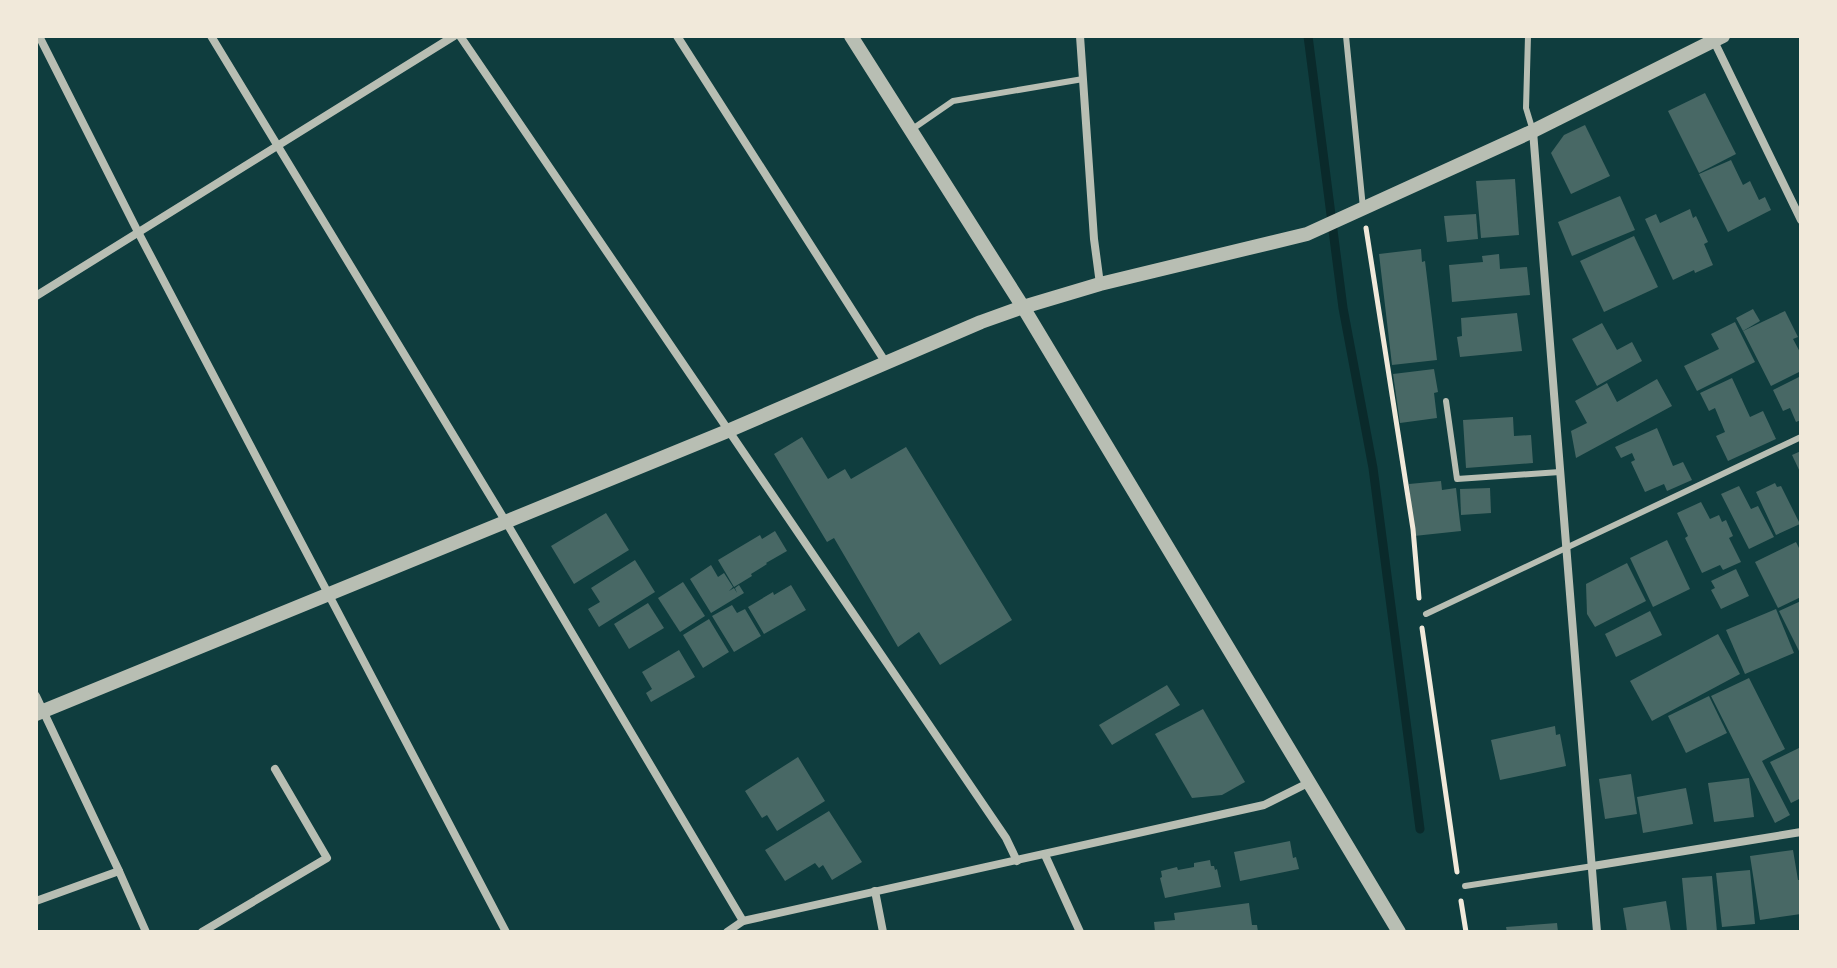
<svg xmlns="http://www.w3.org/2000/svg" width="1837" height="968" font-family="Poppins,sans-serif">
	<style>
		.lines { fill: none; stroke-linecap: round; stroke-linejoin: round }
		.stream { stroke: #0a2a2b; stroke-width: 9 }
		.building { fill: #486865 }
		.path { stroke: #f1e9da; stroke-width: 5 }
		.service { stroke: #b8beb3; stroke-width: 6 }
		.minor { stroke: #b8beb3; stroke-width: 8 }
		.tertiary { stroke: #b8beb3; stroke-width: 14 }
	</style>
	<rect width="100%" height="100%" fill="#0f3d3e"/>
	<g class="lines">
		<path class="stream" d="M1308,36l35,272 30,160 47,361"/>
	</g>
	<g class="building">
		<path d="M1705,93l31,61 -37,19 -31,-62z"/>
		<path d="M1585,125l25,51 -39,18 -20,-41 13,-18z"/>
		<path d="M1731,160l12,25 7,-4 9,19 6,-3 6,13 -43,22 -29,-58z"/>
		<path d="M1515,179l4,56 -38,3 -5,-57z"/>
		<path d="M1620,196l15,34 -63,26 -14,-34z"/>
		<path d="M1690,209l3,9 3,-2 12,26 -4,2 9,21 -18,8 -1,-3 -21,10 -28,-61 11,-5 4,9z"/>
		<path d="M1476,214l2,25 -31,3 -3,-26z"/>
		<path d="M1634,236l24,51 -54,25 -24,-51z"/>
		<path d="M1421,249l1,13 3,-1 12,99 -45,5 -13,-111z"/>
		<path d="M1499,254l1,15 27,-2 3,28 -78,7 -3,-37 34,-3 -1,-6z"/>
		<path d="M1753,309l7,12 -17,10 -7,-13z"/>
		<path d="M1785,311l13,26 -5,2 8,15v17l-30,15 -28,-55z"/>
		<path d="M1517,313l5,38 -62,6 -3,-20 5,-1 -1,-18z"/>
		<path d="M1735,322l20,40 -58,29 -13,-25 35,-17 -8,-15z"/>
		<path d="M1602,323l15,27 15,-8 10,19 -45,25 -25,-47z"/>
		<path d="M1434,369l4,23 -4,1 3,25 -37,5 -7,-49z"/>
		<path d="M1801,376v44l-5,2 -6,-14 -7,3 -10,-21z"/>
		<path d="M1732,378l18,39 13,-6 13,28 -48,22 -12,-25 9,-4 -10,-24 -6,3 -9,-18z"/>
		<path d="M1657,379l15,27 -96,52 -5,-27 16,-8 -12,-22 32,-18 10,19z"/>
		<path d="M1513,417l1,19 17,-1 2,28 -67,5 -3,-48z"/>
		<path d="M1657,428l16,38 10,-4 9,18 -25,11 -3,-7 -19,8 -14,-30 4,-2 -3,-7 -11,5 -6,-11z"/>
		<path d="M802,437l26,42 17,-10 6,10 55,-32 106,173 -72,45 -21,-33 -21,15 -64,-109 -7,4 -53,-88z"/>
		<path d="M1801,451v23l-9,-19z"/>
		<path d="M1441,481l1,9 14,-2 5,43 -47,5 -5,-52z"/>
		<path d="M1775,483l2,4 4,-1 19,38 -24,11 -20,-43z"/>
		<path d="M1739,486l12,23 7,-3 16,31 -25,12 -28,-55z"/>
		<path d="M1490,488l1,25 -30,2 -1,-26z"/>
		<path d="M1701,502l9,17 9,-4 3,7 4,-2 7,16 -4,2 12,24 -18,8 -3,-5 -18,8 -17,-35 3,-2 -11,-23z"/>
		<path d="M606,513l23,37 -55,34 -23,-38z"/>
		<path d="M775,531l12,20 -21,12 1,1 -16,10 1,2 -18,11 -16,-27 42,-25 2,4z"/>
		<path d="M1667,540l23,49 -37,18 -23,-49z"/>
		<path d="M1796,542l5,10v45l-23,11 -23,-46z"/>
		<path d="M635,560l20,32 -56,35 -11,-18 12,-7 -9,-14z"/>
		<path d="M1627,563l19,38 -51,26 -8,-13 -1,-30z"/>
		<path d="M711,565l7,12 6,-4 9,14 -4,4 5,-3 3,5 -2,-5 4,-3 5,8 -33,20 -21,-34z"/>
		<path d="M1736,569l13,27 -28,13 -10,-19 4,-2 -4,-7z"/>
		<path d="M683,582l22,34 -25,16 -22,-34z"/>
		<path d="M791,585l15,25 -42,24 -16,-27 25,-15 1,3z"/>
		<path d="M1801,601v54l-22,-44z"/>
		<path d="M648,603l16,25 -35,21 -15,-25z"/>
		<path d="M732,605l5,8 8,-4 16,27 -27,16 -22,-36z"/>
		<path d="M1776,609l18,44 -49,21 -19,-44z"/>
		<path d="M1650,611l12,24 -46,22 -11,-23z"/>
		<path d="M709,619l20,33 -26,16 -20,-33z"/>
		<path d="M1718,634l22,40 -88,47 -22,-40z"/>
		<path d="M679,650l16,27 -44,25 -5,-9 6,-4 -10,-17z"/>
		<path d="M1749,678l36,71 -23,12 28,54 -15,8 -64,-127z"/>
		<path d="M1167,685l13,20 -68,40 -13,-20z"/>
		<path d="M1709,696l18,37 -41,20 -18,-37z"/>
		<path d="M1203,709l42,73 -23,13 -30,3 -37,-64z"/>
		<path d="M1555,726l1,9 4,-1 6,32 -66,14 -9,-40z"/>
		<path d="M1801,747v51l-10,5 -21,-41z"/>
		<path d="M798,757l27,44 -48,30 -10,-16 -5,3 -17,-27z"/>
		<path d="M1631,774l6,40 -32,5 -6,-40z"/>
		<path d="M1749,778l5,39 -40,5 -6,-39z"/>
		<path d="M1686,788l7,36 -50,9 -6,-36z"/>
		<path d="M829,811l33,51 -30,18 -9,-15 -4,3 -4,-5 -30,18 -20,-31z"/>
		<path d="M1290,841l3,17 3,-1 3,12 -59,12 -6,-29z"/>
		<path d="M1793,850l5,30h3v34l-41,6 -10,-64z"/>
		<path d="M1210,860l1,6h3l1,4 2,-1 4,18 -56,11 -5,-20 2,-1 -1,-6 16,-4 1,3 16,-3v-4z"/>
		<path d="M1750,870l5,54 -33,3 -6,-54z"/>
		<path d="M1712,876l5,56h-30l-5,-54z"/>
		<path d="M1666,901l5,31h-44l-4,-24z"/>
		<path d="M1249,903l3,22h5l1,7h-103l-1,-10 21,-2 -1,-7z"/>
		<path d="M1557,923l1,9h-51l-1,-5z"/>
	</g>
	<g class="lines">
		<g class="path">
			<path d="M1366,228l47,301 6,69"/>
			<path d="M1422,628l35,244"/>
			<path d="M1461,901l5,31"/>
		</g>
		<g class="service">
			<path d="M1346,36l17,172"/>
			<path d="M1528,36l-2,72 7,23"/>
			<path d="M911,130l42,-29 130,-22"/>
			<path d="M1446,401l11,78 103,-7"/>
			<path d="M1426,614l375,-177"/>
			<path d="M1465,886l128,-20"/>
		</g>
		<g class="minor">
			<path d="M39,36l99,196 368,700"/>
			<path d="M211,36l295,486 237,399"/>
			<path d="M460,36l546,802 11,23"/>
			<path d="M677,36l209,327"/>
			<path d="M1080,36l14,203 6,45"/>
			<path d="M1712,37l89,183"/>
			<path d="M1533,131l64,801"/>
			<path d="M36,296l418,-260"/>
			<path d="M36,696l83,175 27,61"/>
			<path d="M1045,855l35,77"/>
			<path d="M1593,866l208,-34"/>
			<path d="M875,891l8,41"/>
			<path d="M36,901l83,-30"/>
			<path d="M202,932l125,-74 -52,-89"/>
			<path d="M727,932l16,-11 521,-116 44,-22"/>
		</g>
		<g class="tertiary">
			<path d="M851,36l172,271 376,625"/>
			<path d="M36,714l694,-284 251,-108 42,-15 77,-23 207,-50 226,-103 190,-95"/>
		</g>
	</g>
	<rect width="1837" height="968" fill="none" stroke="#f1e9da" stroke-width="76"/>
</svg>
